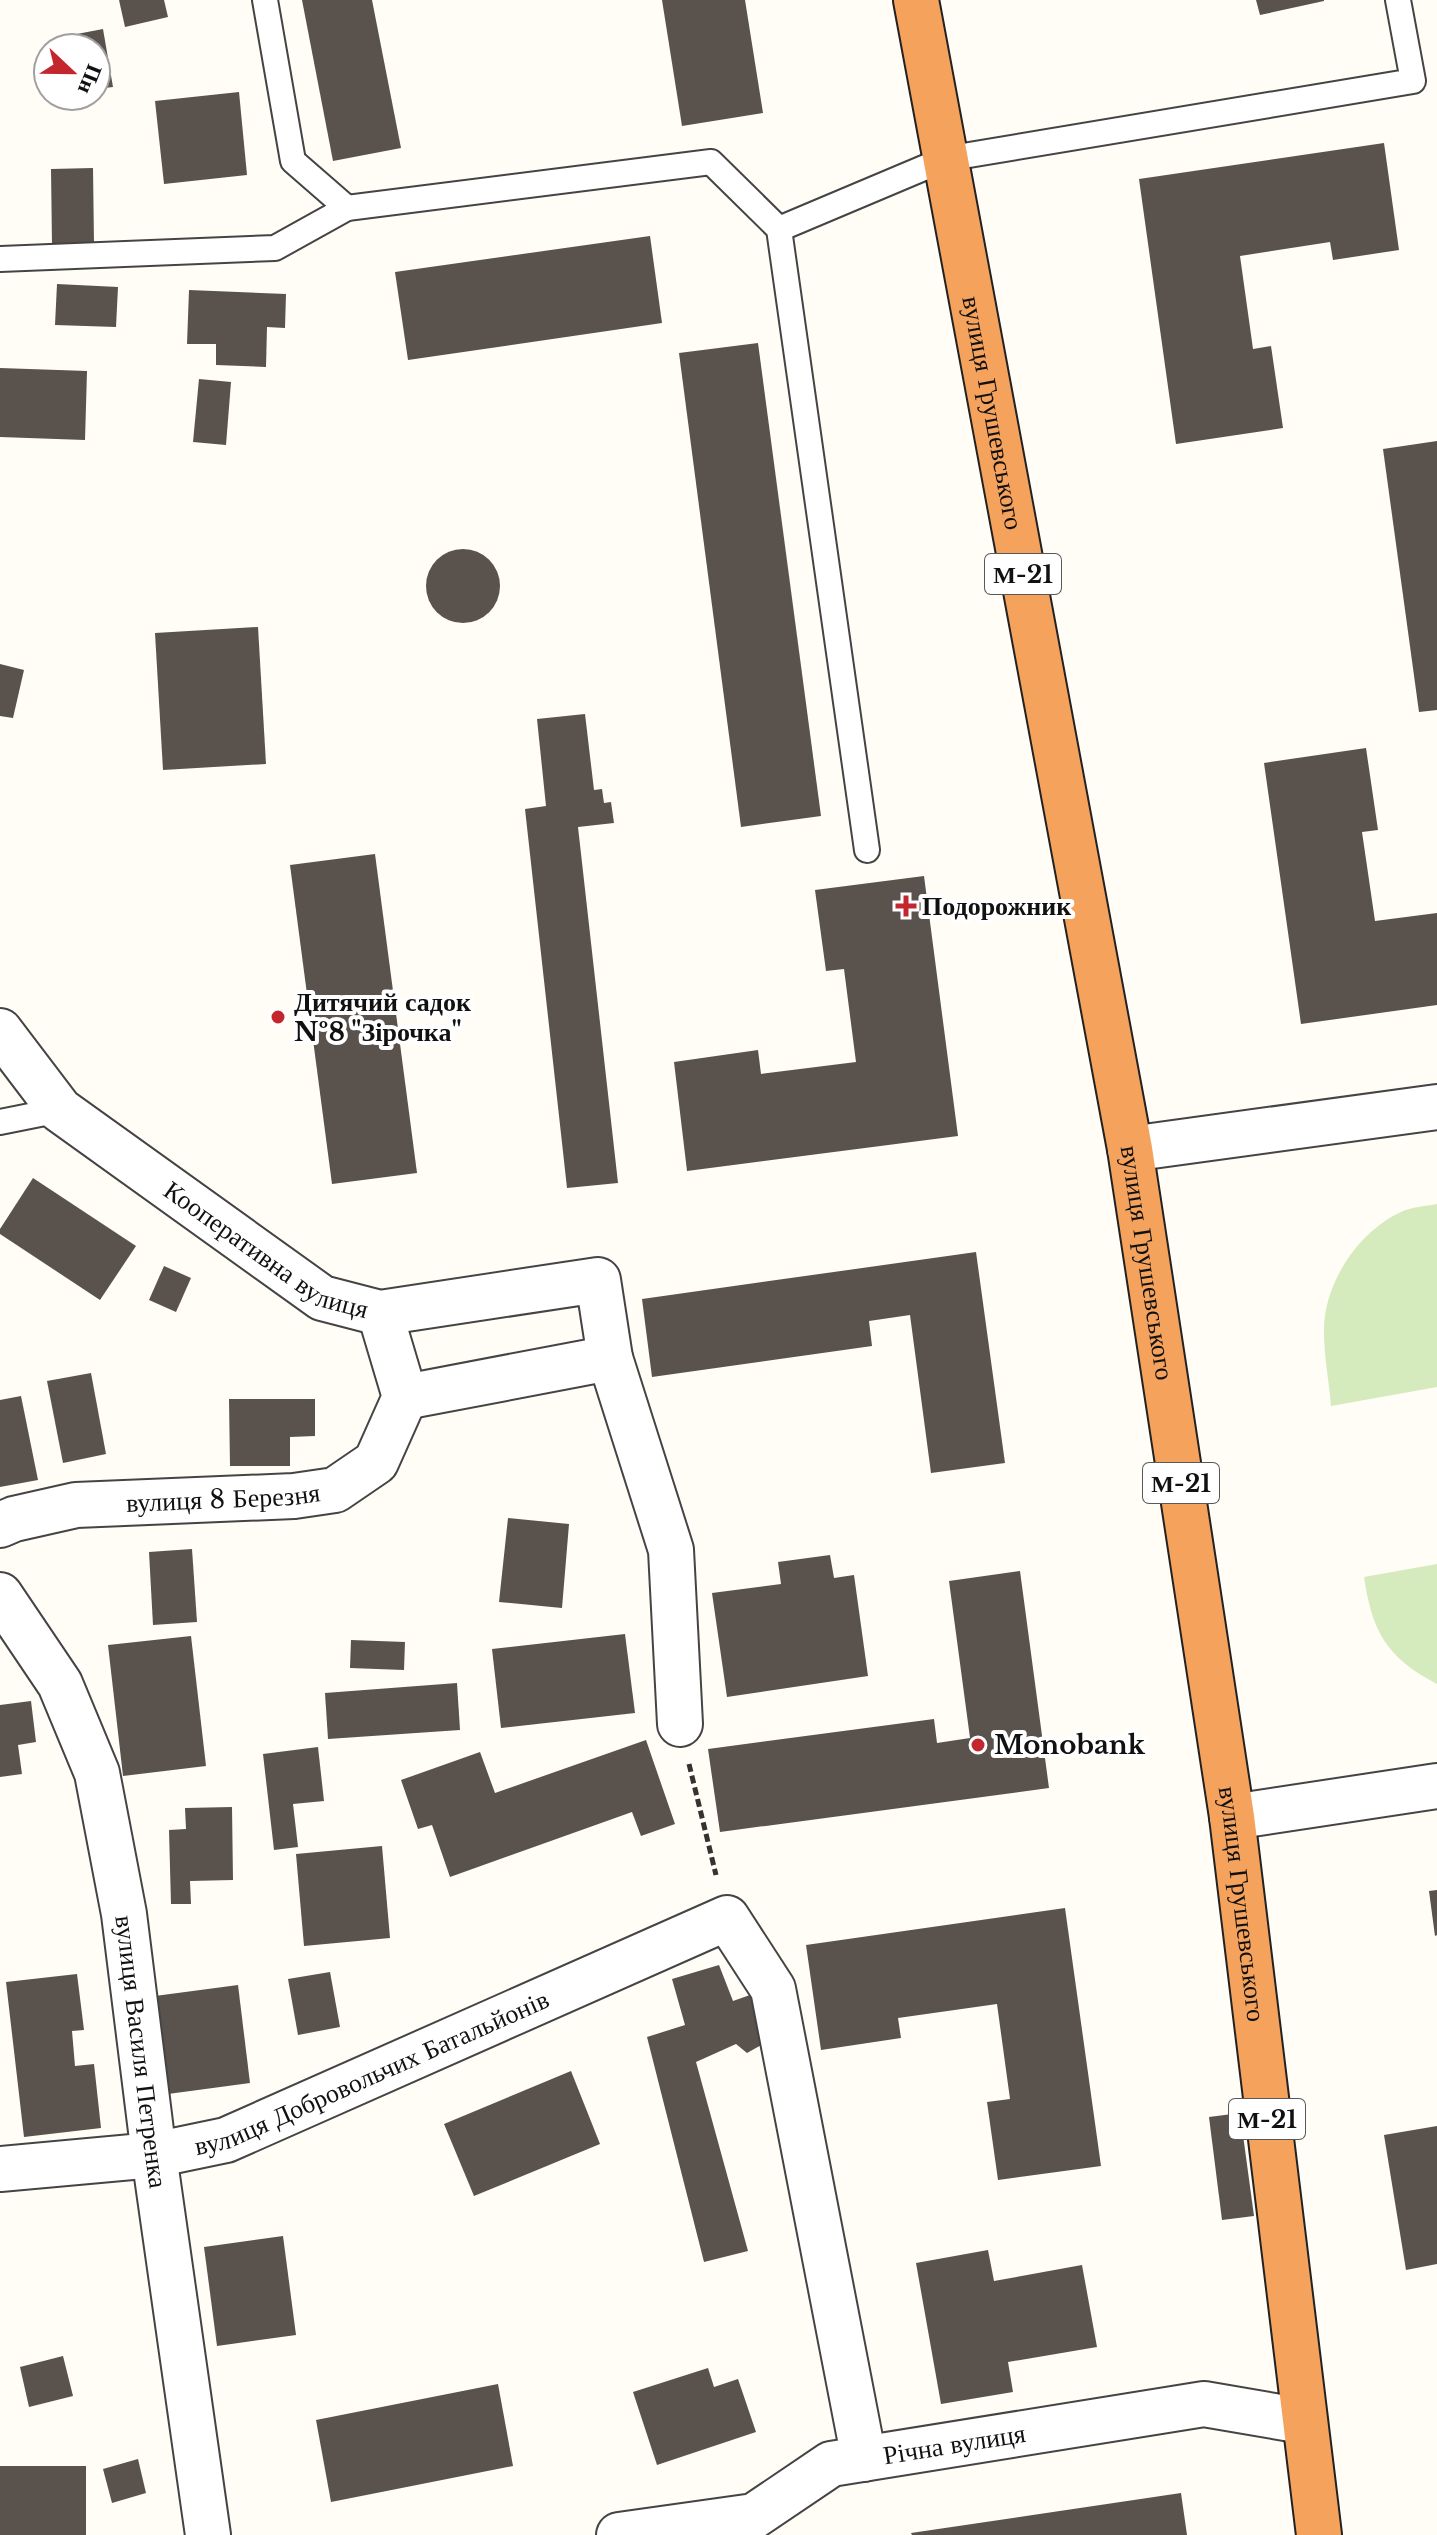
<svg xmlns="http://www.w3.org/2000/svg" width="1437" height="2535" font-family="'Libre Baskerville',serif">
	<style>
		.green { fill: #d5ebbd }
		.building { fill: #5a524d }
		.lines { fill: none; stroke-linecap: round; stroke-linejoin: round }
		.lane-casing { stroke: #444; stroke-width: 28 }
		.street-casing { stroke: #444; stroke-width: 48 }
		.highway-casing { stroke: #222; stroke-width: 48 }
		.path { stroke: #333; stroke-width: 5; stroke-dasharray: 8 4; stroke-linecap: butt }
		.lane { stroke: #fff; stroke-width: 24 }
		.street { stroke: #fff; stroke-width: 44 }
		.highway { stroke: #f5a25d; stroke-width: 44 }
		.poi-dot { fill: #c4262e; stroke: #fff; stroke-width: 3 }
		.labels { text-anchor: middle; dominant-baseline: central; stroke-width: 8; stroke-linejoin: round; paint-order: stroke }
		.shield { fill: #fff; stroke: #585858; stroke-width: 2 }
		.shield-label { font-size: 24px; font-weight: bold; fill: #111 }
		.street-label { font-size: 26px; fill: #111; stroke: #fff }
		.poi-label { font-size: 26px; font-weight: bold; fill: #111; stroke: #fff; text-anchor: start }
	</style>
	<rect width="100%" height="100%" fill="#fffdf5"/>
	<g class="green">
		<path d="M1437,1204v183l-106,19c-2,-24 -7,-50 -7,-74 -1,-48 34,-100 77,-120 10,-5 25,-6 36,-8z"/>
		<path d="M1437,1564v120c-50,-26 -65,-52 -73,-107z"/>
	</g>
	<g class="building">
		<path d="M119,0h45l4,17 -43,10z"/>
		<path d="M302,0h70l29,148 -68,13z"/>
		<path d="M662,0h83l18,113 -81,13z"/>
		<path d="M1256,0h68v1l-64,14z"/>
		<path d="M103,29l10,58 -17,2v-41h-38l-2,-10z"/>
		<path d="M239,92l8,83 -83,9 -9,-83z"/>
		<path d="M1384,143l15,107 -66,10 -3,-18 -90,14 13,93 18,-3 12,82 -107,16 -37,-265z"/>
		<path d="M93,168l1,76 -42,1 -1,-76z"/>
		<path d="M650,236l12,87 -254,37 -13,-88z"/>
		<path d="M57,284l61,3 -2,40 -61,-2z"/>
		<path d="M189,290l97,4 -1,34 -18,-1 -1,40 -50,-2v-21h-29z"/>
		<path d="M758,343l63,473 -80,11 -62,-474z"/>
		<path d="M0,368l87,3 -2,69 -85,-3z"/>
		<path d="M199,379l32,3 -5,63 -33,-3z"/>
		<path d="M1437,441v269l-18,2 -36,-263z"/>
		<circle cx="463" cy="586" r="37"/>
		<path d="M258,627l8,137 -103,6 -8,-137z"/>
		<path d="M0,664l24,6 -11,48 -13,-2z"/>
		<path d="M585,714l9,76 8,-1 2,14 7,-1 3,21 -36,4 40,356 -51,5 -42,-379 21,-3 -9,-87z"/>
		<path d="M1366,748l12,82 -16,2 13,89 62,-8v92l-136,19 -37,-261z"/>
		<path d="M375,854l42,319 -85,11 -42,-319z"/>
		<path d="M924,876l34,260 -271,35 -13,-109 84,-12 3,24 95,-12 -12,-93 -18,2 -11,-81z"/>
		<path d="M33,1178l103,68 -36,54 -100,-66v-5z"/>
		<path d="M976,1252l29,211 -74,10 -21,-158 -41,6 3,25 -220,31 -10,-78z"/>
		<path d="M164,1266l27,12 -15,34 -27,-12z"/>
		<path d="M91,1373l15,81 -43,9 -16,-82z"/>
		<path d="M21,1396l17,84 -38,7v-87z"/>
		<path d="M229,1399h86v37l-25,1v29h-60z"/>
		<path d="M508,1518l61,6 -7,84 -63,-6z"/>
		<path d="M192,1549l5,73 -44,3 -4,-73z"/>
		<path d="M830,1555l4,23 20,-3 14,101 -141,21 -15,-104 69,-9 -3,-22z"/>
		<path d="M1020,1571l29,217 -329,44 -12,-83 226,-30 3,24 33,-5 -21,-157z"/>
		<path d="M625,1634l10,79 -134,15 -9,-79z"/>
		<path d="M191,1636l15,130 -83,10 -15,-131z"/>
		<path d="M351,1640l54,2 -1,28 -54,-2z"/>
		<path d="M457,1683l3,47 -132,9 -3,-46z"/>
		<path d="M31,1701l5,41 -18,3 4,29 -22,3v-72z"/>
		<path d="M646,1740l29,84 -34,12 -9,-24 -182,65 -18,-52 -14,4 -17,-49 79,-28 15,41z"/>
		<path d="M318,1747l6,54 -31,3 5,43 -24,3 -11,-96z"/>
		<path d="M232,1807l1,73 -43,1 1,23h-20l-2,-74 17,-1 -1,-21z"/>
		<path d="M382,1846l8,92 -86,8 -8,-92z"/>
		<path d="M1437,1890v45l-2,1 -6,-45z"/>
		<path d="M1065,1908l36,258 -103,14 -11,-78 23,-3 -13,-95 -99,14 3,20 -80,12 -15,-105z"/>
		<path d="M719,1965l14,36 17,-6 22,44 -25,14 -11,-9 -40,18 52,189 -44,11 -57,-225 38,-12 -13,-46z"/>
		<path d="M330,1972l10,55 -42,8 -10,-56z"/>
		<path d="M77,1974l7,56 -12,1 3,35 19,-2 7,64 -77,9 -18,-155z"/>
		<path d="M238,1985l12,98 -82,11 -13,-98z"/>
		<path d="M571,2071l29,73 -126,52 -30,-72z"/>
		<path d="M1240,2113l14,103 -32,4 -13,-103z"/>
		<path d="M1437,2126v138l-31,6 -22,-135z"/>
		<path d="M283,2236l13,99 -79,11 -13,-99z"/>
		<path d="M988,2250l6,31 88,-16 15,82 -89,15 5,30 -72,12 -25,-141z"/>
		<path d="M63,2356l10,40 -44,11 -9,-40z"/>
		<path d="M708,2368l6,19 24,-8 18,53 -99,33 -24,-73z"/>
		<path d="M498,2384l15,82 -182,36 -15,-82z"/>
		<path d="M138,2459l8,34 -34,10 -9,-34z"/>
		<rect x="0" y="2466" width="86" height="69"/>
		<path d="M1181,2493l6,42h-275l-1,-2z"/>
	</g>
	<g class="lines">
		<g class="lane-casing">
			<g id="lane">
				<path d="M265,0l28,161 54,47"/>
				<path d="M779,229l166,-70 468,-78 -15,-81"/>
				<path d="M0,259l275,-11 72,-40 364,-46 68,67 88,621"/>
				<path d="M0,1122l60,-12"/>
			</g>
		</g>
		<g class="street-casing">
			<g id="street">
				<path id="s1" d="M0,1031l60,79 262,188 58,15 218,-33 12,78 -205,39"/>
				<path d="M1130,1149l307,-42"/>
				<path d="M610,1358l61,192 9,174"/>
				<path id="s2" d="M0,1525l14,-6 62,-14 218,-9 41,-6 41,-28 29,-65 -25,-84"/>
				<path id="s3" d="M0,1595l60,89 37,89 27,141 30,241 54,380"/>
				<path d="M1232,1817l205,-31"/>
				<path id="s4" d="M0,2169l154,-14 72,-15 501,-222 46,71 91,470"/>
				<path id="s5" d="M619,2535l135,-19 77,-52 373,-60 99,17"/>
			</g>
		</g>
		<g class="highway-casing">
			<g id="highway">
				<path id="s6" d="M916,0l214,1149 102,668 87,718"/>
			</g>
		</g>
		<path class="path" d="M689,1764l27,111"/>
		<use href="#lane" class="lane"/>
		<use href="#street" class="street"/>
		<use href="#highway" class="highway"/>
	</g>
	<g class="poi-dot">
		<path d="M902 894h8v8h8v8h-8v8h-8v-8h-8v-8h8z"/>
		<circle cx="278" cy="1017" r="8"/>
		<circle cx="978" cy="1745" r="8"/>
	</g>
	<g class="labels">
		<g class="shield">
			<rect x="985" y="554" width="76" height="40" rx="6"/>
			<rect x="1143" y="1463" width="76" height="40" rx="6"/>
			<rect x="1229" y="2099" width="76" height="40" rx="6"/>
		</g>
		<g class="shield-label">
			<text x="1023" y="574">М-21</text>
			<text x="1181" y="1483">М-21</text>
			<text x="1267" y="2119">М-21</text>
		</g>
		<g class="street-label">
			<text stroke="none"><textPath href="#s6" startOffset="420">вулиця Грушевського</textPath></text>
			<text stroke="none"><textPath href="#s1" startOffset="350">Кооперативна вулиця</textPath></text>
			<text stroke="none"><textPath href="#s6" startOffset="1284">вулиця Грушевського</textPath></text>
			<text stroke="none"><textPath href="#s2" startOffset="226">вулиця 8 Березня</textPath></text>
			<text stroke="none"><textPath href="#s6" startOffset="1932">вулиця Грушевського</textPath></text>
			<text stroke="none"><textPath href="#s3" startOffset="486">вулиця Василя Петренка</textPath></text>
			<text stroke="none"><textPath href="#s4" startOffset="388">вулиця Добровольчих Батальйонів</textPath></text>
			<text stroke="none"><textPath href="#s5" startOffset="354">Річна вулиця</textPath></text>
		</g>
		<g class="poi-label">
			<text x="922" y="906">Подорожник</text>
			<text x="294" y="1002">Дитячий садок<tspan x="294" dy="30">№8 "Зірочка"</tspan></text>
			<text x="994" y="1745">Monobank</text>
		</g>
	</g>
	<g transform="translate(72 72) rotate(112)"><circle r="38" fill="#ffffff" stroke="#a0a0a0" stroke-width="2"/>
	<path d="M0-6L14 30L0 20L-14 30Z" fill="#c4262e"/>
	<text y="-12" font-size="22" font-weight="bold" text-anchor="middle" fill="#111111">Пн</text>
	</g>
</svg>
